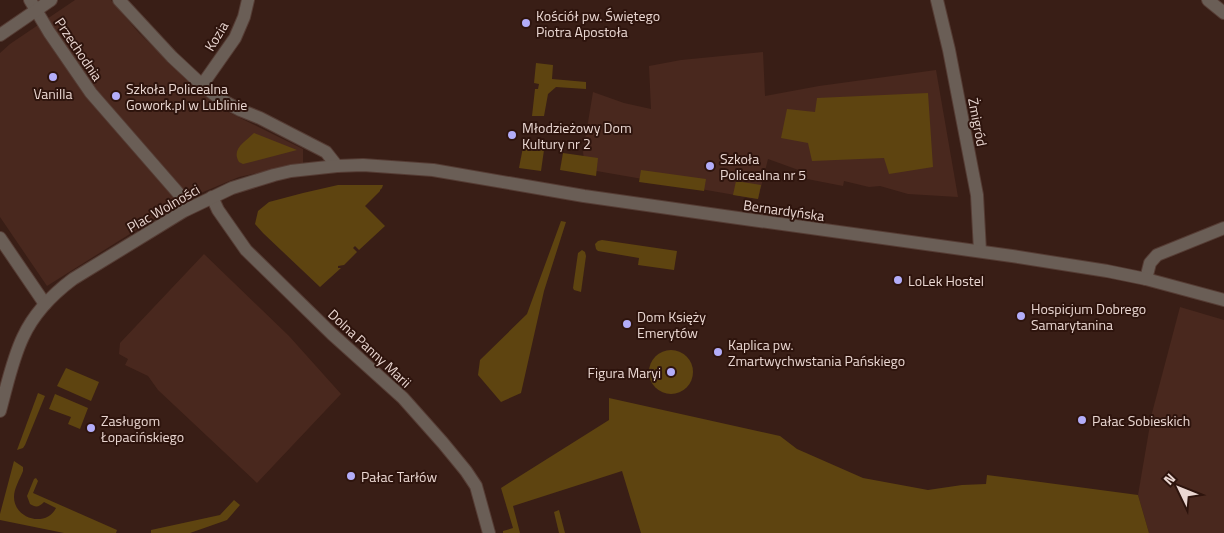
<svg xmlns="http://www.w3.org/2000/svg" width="1224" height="533" font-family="'Titillium Web',sans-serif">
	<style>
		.built { fill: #49281e }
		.green { fill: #5e4410 }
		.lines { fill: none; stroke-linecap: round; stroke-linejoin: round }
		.street-casing { stroke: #553c34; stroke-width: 14 }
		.street { stroke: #6a5e56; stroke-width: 12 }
		.poi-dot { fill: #b3adf9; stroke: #2e140d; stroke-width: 2 }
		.labels { text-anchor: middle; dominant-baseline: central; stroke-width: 4; stroke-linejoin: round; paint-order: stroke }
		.poi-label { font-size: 14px; fill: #ead7d2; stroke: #2e140d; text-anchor: start }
		.street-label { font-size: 14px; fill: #ead7d2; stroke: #2e140d }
	</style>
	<rect width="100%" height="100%" fill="#391e16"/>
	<g class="built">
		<path d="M75,0h36l28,33 58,56 31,23 75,37v14l-64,14 -55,23 -137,86 -47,-69v-164l10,-9z"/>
		<path d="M763,52l2,44 54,-10 117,-16 22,127 -50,-3 -28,-8 -11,1 -25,-6 -1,5 -41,-8 2,-6 -36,-13 -10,40 -173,-30 -2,-17 10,-60 31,11 27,6 -2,-43 32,-6z"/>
		<path d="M204,254l85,82 52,58 -84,89 -99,-93 -10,-14 -23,-11 3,-6 -9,-5 1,-11z"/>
		<path d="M1180,307l44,13v213h-75l-11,-38 14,-82z"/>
	</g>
	<g class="green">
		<path d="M536,63l17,2 -1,14 34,3v7l-30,-2 -8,7 -4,22h-12l3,-27h3l1,-5 -5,-1z"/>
		<path d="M928,93l5,74 -44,7 -5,-16 -72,3 -4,-18 -27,-5 6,-29 28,3 2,-14z"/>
		<path d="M254,133l43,17 -54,14 -4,-2c-8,-13 6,-20 15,-29z"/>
		<path d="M523,147l21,3 -3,21 -22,-3z"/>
		<path d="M563,153l35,5 -2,18 -36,-6z"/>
		<path d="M641,170l65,9 -2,12 -65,-9z"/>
		<path d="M736,181l25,4 -3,14 -25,-4z"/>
		<path d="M338,185h45l-1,3 -2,2v1l-15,15 20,20 -26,24 -4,-4 -2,2 4,4 -13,13 -6,1v2h3l-21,19 -57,-54 -8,-9 3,-13 11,-9 34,-9z"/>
		<path d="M561,221l5,1 -22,69 -23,102 -20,9 -23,-27 2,-15 47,-46z"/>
		<path d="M602,240l75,11 -3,19 -36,-5 1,-7 -41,-7 -2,-2 -1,-5 3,-3z"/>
		<path d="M582,250l3,2 1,4 -5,36 -7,-2 -1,-2 5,-35z"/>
		<circle cx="671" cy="372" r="22"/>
		<path d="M66,368l33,14 -8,19 -34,-15z"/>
		<path d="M38,393l7,3 -20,49 -2,3 -6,2z"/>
		<path d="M55,394l33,14 -8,21 -12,-5 3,-7 -22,-8z"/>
		<path d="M609,398l171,38 17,13 66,29 65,12 34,-5 24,-1 1,-9 151,20 11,38h-508l-19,-62 -109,35 7,27h-17v-2l10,-3 -12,-40 108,-68z"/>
		<path d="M14,461l9,6v4c-3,8 -9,17 -9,26 0,22 32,31 42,11l-12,-6c-5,5 -8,6 -14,2l-3,-8 7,-17 2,-1 2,3 -5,12 84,37 -1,3h-52l-64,-13v-6z"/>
		<path d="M234,500l6,5 -13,15 -37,13h-39v-3l69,-15z"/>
		<path d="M559,510l6,23h-6l-5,-21z"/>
	</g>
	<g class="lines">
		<g class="street-casing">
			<g id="street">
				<path d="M30,0l19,32 42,61 88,101"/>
				<path d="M119,0l53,57 30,28 18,14 20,11 20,8 66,34 11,14"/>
				<path d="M937,0l12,50 28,145 3,56"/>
				<path d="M1208,0l16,13"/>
				<path d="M0,35l51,-35"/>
				<path d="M202,85l33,-47 9,-21 4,-17"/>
				<path d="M212,197l6,13 28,40 86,84 71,64 40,45 23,28 10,15 13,47"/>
				<path d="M0,238l45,66"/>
				<path d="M1146,279l4,-16 7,-8 67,-27"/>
				<path d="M0,411c7,-25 12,-51 23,-74 11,-24 30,-43 50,-58l111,-68 48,-23 42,-13 17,-4 46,-5 26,-1 70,5 151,26 147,21 281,39 95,15 39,8 78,21"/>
			</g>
		</g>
		<use href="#street" class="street"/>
	</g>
	<g class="poi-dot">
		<circle cx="526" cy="23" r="5"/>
		<circle cx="53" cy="77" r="5"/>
		<circle cx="116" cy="96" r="5"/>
		<circle cx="512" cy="135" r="5"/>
		<circle cx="710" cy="166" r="5"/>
		<circle cx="898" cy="280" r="5"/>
		<circle cx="1021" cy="316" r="5"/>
		<circle cx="627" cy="324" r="5"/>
		<circle cx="718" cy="352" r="5"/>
		<circle cx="671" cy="372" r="5"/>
		<circle cx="1082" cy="420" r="5"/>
		<circle cx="91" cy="428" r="5"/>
		<circle cx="351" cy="476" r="5"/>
	</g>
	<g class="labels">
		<g class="poi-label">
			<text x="536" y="15">Kościół pw. Świętego<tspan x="536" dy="16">Piotra Apostoła</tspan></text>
			<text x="126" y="88">Szkoła Policealna<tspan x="126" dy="16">Gowork.pl w Lublinie</tspan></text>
			<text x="53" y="93" text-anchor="middle">Vanilla</text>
			<text x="522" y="127">Młodzieżowy Dom<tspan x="522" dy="16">Kultury nr 2</tspan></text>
			<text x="720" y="158">Szkoła<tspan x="720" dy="16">Policealna nr 5</tspan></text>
			<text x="908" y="280">LoLek Hostel</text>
			<text x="1031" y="308">Hospicjum Dobrego<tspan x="1031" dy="16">Samarytanina</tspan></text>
			<text x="637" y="316">Dom Księży<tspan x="637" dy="16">Emerytów</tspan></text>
			<text x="728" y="344">Kaplica pw.<tspan x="728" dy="16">Zmartwychwstania Pańskiego</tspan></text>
			<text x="661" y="372" text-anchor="end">Figura Maryi</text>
			<text x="101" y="420">Zasługom<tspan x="101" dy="16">Łopacińskiego</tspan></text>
			<text x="1092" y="420">Pałac Sobieskich</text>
			<text x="361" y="476">Pałac Tarłów</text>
		</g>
		<g class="street-label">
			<text transform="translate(216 36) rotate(-59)">Kozia</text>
			<text transform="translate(79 49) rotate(56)">Przechodnia</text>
			<text transform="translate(978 122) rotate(79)">Żmigród</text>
			<text transform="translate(163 208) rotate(-30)">Plac Wolności</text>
			<text transform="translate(784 210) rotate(8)">Bernardyńska</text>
			<text transform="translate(370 348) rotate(43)">Dolna Panny Marii</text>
		</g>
	</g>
	<g transform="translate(1179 488) rotate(313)" stroke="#2e140d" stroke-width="4" paint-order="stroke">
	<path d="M0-4L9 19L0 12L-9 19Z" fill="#ead7d2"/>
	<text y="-8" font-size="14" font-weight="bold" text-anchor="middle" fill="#ead7d2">N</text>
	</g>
</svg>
